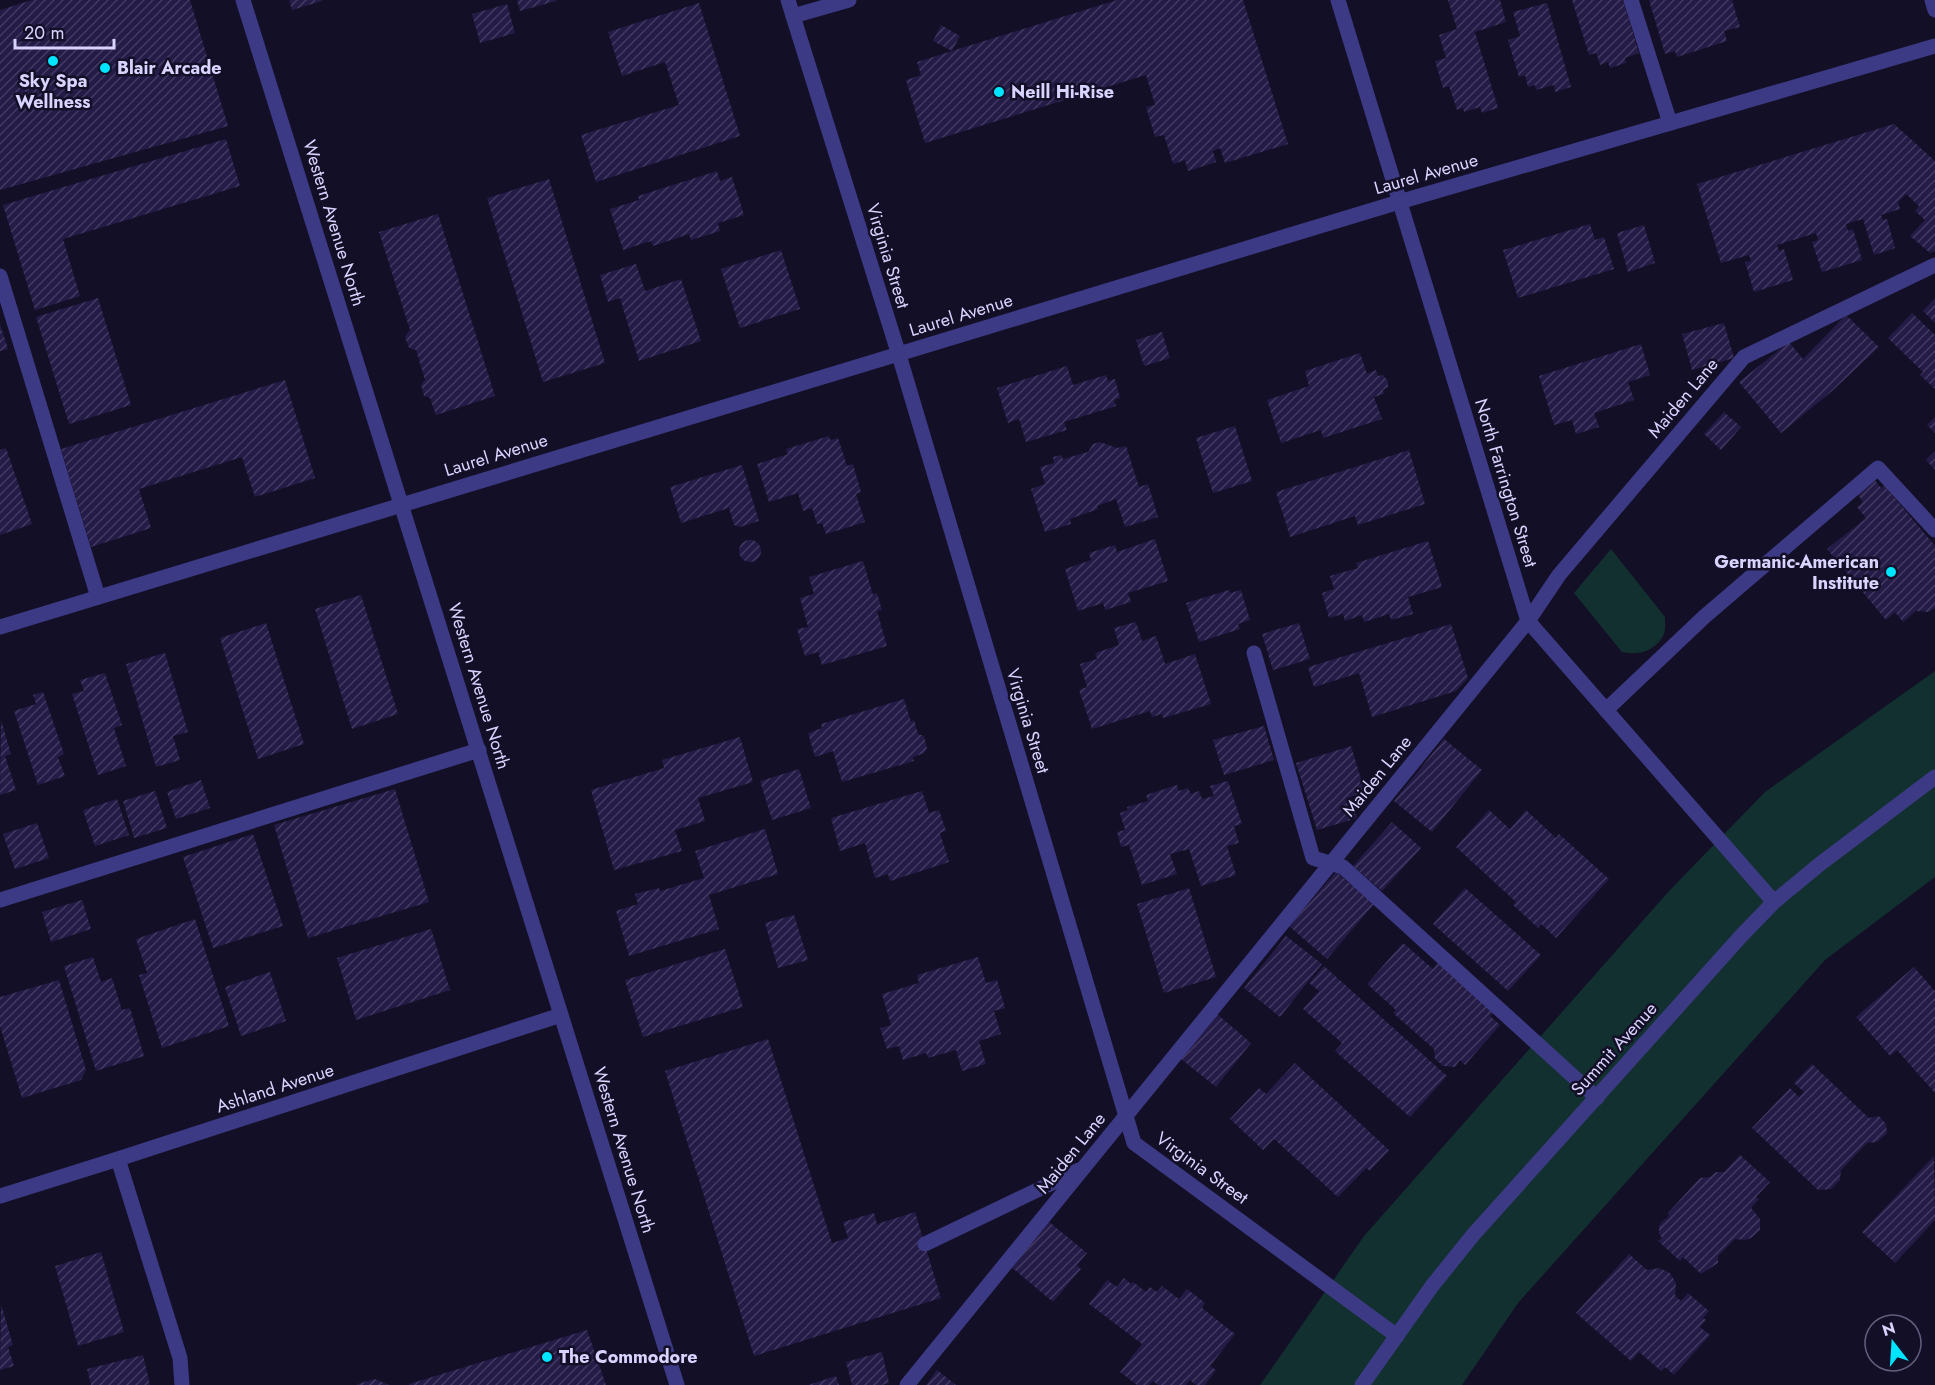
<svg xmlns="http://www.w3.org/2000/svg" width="1935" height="1385" font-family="Jost,sans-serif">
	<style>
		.green { fill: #12302f }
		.building { fill: url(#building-hatch) }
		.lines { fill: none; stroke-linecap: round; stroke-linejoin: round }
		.minor { stroke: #3d3a85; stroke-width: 15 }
		.poi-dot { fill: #00e5ff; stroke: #130f26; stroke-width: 2 }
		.labels { text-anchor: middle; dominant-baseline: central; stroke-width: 5; stroke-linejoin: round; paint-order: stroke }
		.poi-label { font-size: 18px; font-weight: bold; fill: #d9d4ff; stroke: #130f26; text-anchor: start }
		.street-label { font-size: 18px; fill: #d9d4ff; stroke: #130f26 }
	</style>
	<defs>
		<pattern id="building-hatch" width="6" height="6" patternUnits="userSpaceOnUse" patternTransform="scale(1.5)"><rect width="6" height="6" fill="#241b47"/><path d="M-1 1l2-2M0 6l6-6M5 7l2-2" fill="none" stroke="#433b63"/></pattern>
	</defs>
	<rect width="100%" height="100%" fill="#130f26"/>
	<g class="green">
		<path d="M1611,549l54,68c0,5 1,14 -2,19 -8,15 -25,20 -41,16l-48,-59z"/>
		<path d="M1935,671v206l-110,83 -307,343 -56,82h-202l104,-149 305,-345 96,-99z"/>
	</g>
	<g class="building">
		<path d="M32,0h158l38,126 -228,64v-180z"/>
		<path d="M289,0h33v1l-30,9z"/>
		<path d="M517,0h39v1l-36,10z"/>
		<path d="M1117,0h126l45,144 -63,19 -5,-15 -7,3 3,11 -28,9 -3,-11 -12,4 -9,-29 -9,2 -9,-30 9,-2 -9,-30 -221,68 -19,-63 15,-5 -4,-13 35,-11 -19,-10 8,-16 19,11 -8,15z"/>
		<path d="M1448,0h52l6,22 -31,10 23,76 -16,5 -2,-6 -16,5 -1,-4 -6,2 -8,-24 -6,2 -8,-27 11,-3 -7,-23 18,-6z"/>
		<path d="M1572,0h51l16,53 -14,5 1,5 -16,5 -2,-6 -8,3 -4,-12 -7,2z"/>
		<path d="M1649,0h83l8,27 -16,4 3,10 -50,16 -2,-6 -10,3z"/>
		<path d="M699,3l41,133 -144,46 -15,-47 98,-30 -14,-43 -43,14 -14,-44z"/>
		<path d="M1547,3l24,84 -16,5 -1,-7 -18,5 -1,-5 -7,2 -3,-12 -6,2 -11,-37 12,-4 -7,-24z"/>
		<path d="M507,4l8,29 -35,10 -8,-29z"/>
		<path d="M1894,124l41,37v90l-5,2 -20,-17 15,-16 -10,-9 4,-5 -13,-12 -8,8 2,7 -19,6 2,5 4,-1 8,29 -21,7 -11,-36 -17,5 2,7 5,-2 9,31 -40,12 -10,-30 6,-2 -2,-7 -39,12 2,6 5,-2 9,31 -39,12 -9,-30 6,-1 -2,-6 -28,8 -24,-79z"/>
		<path d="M226,139l14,47 -177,53 17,57 -45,14 -32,-105z"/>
		<path d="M717,171l3,10 12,-4 12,38 -26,8 2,8 -29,9 -2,-6 -36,12 -2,-5 -28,9 -13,-41 29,-9 -1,-4z"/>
		<path d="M549,179l56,184 -62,19 -56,-184z"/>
		<path d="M438,214l57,182 -59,19 -6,-17 -6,-2 -3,-11 4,-5 -9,-30 -7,-2 -4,-11 5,-7 -31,-98z"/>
		<path d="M1590,224l5,16 9,-3 10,32 -96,29 -15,-48z"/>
		<path d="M1644,225l11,38 -27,9 -11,-39z"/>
		<path d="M781,250l19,59 -60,19 -19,-59z"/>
		<path d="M636,264l9,27 36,-12 20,62 -62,20 -19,-63 -12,4 -8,-27z"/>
		<path d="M98,298l33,107 -62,19 -33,-107z"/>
		<path d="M1935,298v25l-12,-12z"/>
		<path d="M1912,313l23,22v54l-15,-14 3,-3 -35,-34z"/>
		<path d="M1846,315l33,32 -48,45 -50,41 -42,-51 50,-40 14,17z"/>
		<path d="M1724,323l10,35 -42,12 -10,-36z"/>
		<path d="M0,324l8,25 -8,2z"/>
		<path d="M1162,332l8,26 -26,8 -8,-26z"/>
		<path d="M1641,344l9,31 -22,7 6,18 -40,13 5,14 -23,7 -4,-14 -18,5 -15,-49z"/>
		<path d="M1360,353l7,21 9,-4 2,6 5,-1 5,6v6l-5,3 1,4 -10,3 8,22 -59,19 -2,-8 -40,13 -14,-43 42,-14 -4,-15z"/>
		<path d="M1067,366l6,19 33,-10 2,6 7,-2 5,19 -6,2 2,6 -52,16 3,8 -41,12 -7,-23 -11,4 -11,-35z"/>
		<path d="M285,380l30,98 -60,19 -13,-40 -103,32 12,39 -60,19 -30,-98z"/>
		<path d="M1724,412l17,15 -20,23 -17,-16z"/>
		<path d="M1935,417v16l-8,-8z"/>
		<path d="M1235,426l17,55 -39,12 -17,-55z"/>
		<path d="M829,436l1,4 8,-2 9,28 6,-2 8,28 -5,2 9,28 -39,12 -4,-11 -5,1 -5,-16 -9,3 -5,-18 -29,9 -12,-38 31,-10 -2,-5z"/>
		<path d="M1100,442l17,6 9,-2 13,41 9,-3 10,33 -33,10 -9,-28 -19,7 1,3 -28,10 1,5 -26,8 -14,-43 14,-5 -5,-17 14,-4 -1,-6 8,-2 2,4 25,-7 5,-8z"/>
		<path d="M6,448l26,76 -32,11v-85z"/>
		<path d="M1409,450l16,54 -67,21 -3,-9 -65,21 -14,-45z"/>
		<path d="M1935,451v19l-9,-10z"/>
		<path d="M742,465l17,56 -19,6 -6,-2 -5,-17 -48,15 -11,-36z"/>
		<path d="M1874,479l7,9 3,-3 51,61v62l-6,4 -13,-1 -13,11 -8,-10 -9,8 -59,-71 39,-31 -9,-11 6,-5 -6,-9z"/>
		<path d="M1155,539l13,42 -40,12 3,9 -26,8 -2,-7 -25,8 -13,-42 26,-9 -2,-7 26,-8 2,7z"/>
		<circle cx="750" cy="551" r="11"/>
		<path d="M1428,541l14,46 -34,10 5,17 -22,6 -2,-6 -25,8 -2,-7 -17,6 -2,-7 -14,4 -7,-25 12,-4 -4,-13 28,-8 -2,-5z"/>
		<path d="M863,561l10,34 4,-2 5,17 -5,1 10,35 -65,19 -4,-13 -13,4 -8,-27 11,-2 -8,-29 14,-4 -5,-17z"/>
		<path d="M1229,590l1,3 11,-3 9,30 -12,4 2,5 -41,13 -13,-39z"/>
		<path d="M361,595l37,119 -46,15 -37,-120z"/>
		<path d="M1136,622l6,19 14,-5 9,28 30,-10 16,50 -48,14 -1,-4 -10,3 -2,-6 -58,18 -13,-39 8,-3 -7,-23 17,-5 -2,-6 24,-8 -5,-17z"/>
		<path d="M266,623l38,121 -46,15 -38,-121z"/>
		<path d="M1299,623l11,36 -37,11 -11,-36z"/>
		<path d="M1451,624l17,54 -12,13 -84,26 -13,-44 -45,14 -6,-20z"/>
		<path d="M165,653l23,79 -15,4 7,24 -24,7 -30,-103z"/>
		<path d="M105,673l17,52 -8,3 12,38 -28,9 -26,-81 12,-3 -4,-11z"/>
		<path d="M43,692l21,62 -6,3 7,19 -27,9 -24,-74 22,-7 -3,-9z"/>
		<path d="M904,699l7,23 3,-2 4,14 6,2 3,12 -3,5 -11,4 1,4 -72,21 -9,-31 -18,6 -7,-24 14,-5 -1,-4z"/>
		<path d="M1,720l10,34 -6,2 11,34 -16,5z"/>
		<path d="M1264,726l10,34 -50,15 -11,-35z"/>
		<path d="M740,737l13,45 -55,16 7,23 -30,9 7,21 -68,19 -23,-80 73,-22 -2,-8z"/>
		<path d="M1444,739l38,31 -50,62 -38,-31z"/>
		<path d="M1351,746l14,46 -15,5 7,21 -40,12 -21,-67z"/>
		<path d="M799,769l12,39 -39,12 -12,-39z"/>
		<path d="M201,780l9,28 -34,11 -9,-27z"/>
		<path d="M1228,781l14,43 -8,2 5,17 -12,3 9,29 -35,11 -12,-37 -19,5 7,20 -35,11 -13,-40 -8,2 -4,-15 8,-2 -5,-17 8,-3 -1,-3 21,-6 -2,-6 31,-10 2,6 9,-3 3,6 8,-3 3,8 12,-3 -4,-10z"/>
		<path d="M395,789l34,113 -121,36 -34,-113z"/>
		<path d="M155,791l12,37 -33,10 -11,-37z"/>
		<path d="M922,791l7,22 10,-3 7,21 -6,2 9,29 -59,19 -2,-7 -13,4 -10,-35 -25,8 -9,-33z"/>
		<path d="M117,799l12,36 -34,11 -12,-36z"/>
		<path d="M1489,810l21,19 16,-19 30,28 3,-4 50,45 -53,59 -15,-14 -3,4 -25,-23 3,-3 -60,-55z"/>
		<path d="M1392,822l29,26 -39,43 -29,-25z"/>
		<path d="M37,823l12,35 -34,11 -12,-35z"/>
		<path d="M765,829l13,45 -69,21 10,34 -90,27 -13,-45 22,-7 -3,-10 24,-6 1,3 44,-13 -9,-27z"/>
		<path d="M253,834l30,92 -70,22 -30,-91z"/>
		<path d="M1336,872l38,32 -47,55 -38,-33z"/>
		<path d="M1189,888l27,89 -52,16 -27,-89z"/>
		<path d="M1465,888l76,67 -33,36 -75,-67z"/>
		<path d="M82,900l9,29 -40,13 -9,-30z"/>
		<path d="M794,915l14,45 -30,8 -13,-45z"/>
		<path d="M195,919l34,107 -67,22 -23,-73 8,-2 -11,-34z"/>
		<path d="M431,929l19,61 -94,30 -19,-62z"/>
		<path d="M1286,936l36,28 -42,53 -36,-29z"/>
		<path d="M1403,943l30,26 5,-6 56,49 -4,4 10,9 -35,40 -5,-5 -5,7 -12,-1 -8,-7 -1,-10 -41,-36 3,-3 -29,-26z"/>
		<path d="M725,949l18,58 -100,30 -18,-57z"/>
		<path d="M93,957l8,25 11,-4 10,32 8,-2 14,48 -48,15 -32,-105z"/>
		<path d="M978,957l8,26 11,-3 8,28 -11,3 7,23 -22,7 7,23 -24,7 -6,-21 -28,8 -2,-5 -23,7 -4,-14 -12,3 -7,-21 11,-3 -9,-31 37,-11 -2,-8z"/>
		<path d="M1324,966l123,110 -37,41 -75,-66 7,-8 -39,-34 16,-18 -10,-8z"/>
		<path d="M1914,967l21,24v102l-38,-43 -7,6 -34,-39z"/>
		<path d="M270,972l16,49 -45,15 -16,-49z"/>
		<path d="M59,980l27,90 -5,10 -59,18 -22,-72v-29z"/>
		<path d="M1217,1014l34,29 -35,44 -35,-28z"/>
		<path d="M768,1039l64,204 16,-5 -5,-16 31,-9 3,11 38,-12 26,86 -187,58 -89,-285z"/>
		<path d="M1295,1063l94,87 -19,21 -4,-3 -28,29 -64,-58 -11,11 -33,-31 29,-31 7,6z"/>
		<path d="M1812,1064l57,54 10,-2 7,8 1,9 -10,9 -10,1 -26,27 -1,10 -9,9 -13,1 -66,-62 38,-40 9,9 5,-5 -10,-9z"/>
		<path d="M1740,1155l30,27 -14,15 3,2 -8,9 9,11v11l-9,8 -6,2 -10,-1 -17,17v7l-17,11 -18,-17 -3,4 -22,-20 4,-3 -3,-4v-8l3,-4 7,-6 -1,-3 32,-35 10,-1 6,-5h8z"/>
		<path d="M1934,1156l1,64 -40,43 -33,-31z"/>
		<path d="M1048,1221l39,32 -10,12 4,4 -28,33 -43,-36z"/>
		<path d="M101,1252l23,80 -46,14 -23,-80z"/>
		<path d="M1629,1254l18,16 12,-2 11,5 6,10 -1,13 6,5 7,-8 21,18 -6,7 3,2 -6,7 10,8 -36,40 -9,-8 -4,4 -22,-19 -8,9 -55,-48z"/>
		<path d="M1124,1278l7,6 2,-2 13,10 4,-5 7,5 5,-6 17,13 8,-10 18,14 -3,5 33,26 -25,32 6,4 -11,15h-9l-6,-5 -4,5h-28l-5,-4 -4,4h-12l-17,-13 22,-28 -53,-40 18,-24 10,7z"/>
		<path d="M1,1304l12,41 -5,2 6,19 -14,4z"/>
		<path d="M587,1330l19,55h-197v-1z"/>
		<path d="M882,1352l7,31 -7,2h-30l-6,-23z"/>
		<path d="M143,1355l7,30h-59l-4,-16z"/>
		<path d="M937,1370l19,15h-30z"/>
		<path d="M836,1376l3,9h-31z"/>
		<path d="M375,1379l14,6h-32v-1z"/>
	</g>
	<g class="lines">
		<g class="minor">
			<path d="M243,0l434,1385"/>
			<path d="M788,0l111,355 235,788 263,193"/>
			<path d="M1338,0l190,621 246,281"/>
			<path d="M1631,0l39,123"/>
			<path d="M1932,0l3,10"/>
			<path d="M793,16l56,-16"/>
			<path d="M0,276l98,321"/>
			<path d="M0,627l1399,-425 536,-156"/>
			<path d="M1254,653l59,205 30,9 254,231"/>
			<path d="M1606,710l98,-93 174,-149 57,62"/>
			<path d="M0,900l479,-150"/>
			<path d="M118,1159l62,199 2,27"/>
			<path d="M0,1196l118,-37 443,-144"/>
			<path d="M925,1244l154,-74"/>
			<path d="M907,1385l621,-764 31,-46 185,-218 191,-92"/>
			<path d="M1362,1385l70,-99 41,-51 269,-300 32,-33 46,-38 115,-87"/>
		</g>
	</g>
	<g class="poi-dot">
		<circle cx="53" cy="61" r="6"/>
		<circle cx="105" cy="68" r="6"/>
		<circle cx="999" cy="92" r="6"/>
		<circle cx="1891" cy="572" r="6"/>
		<circle cx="547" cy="1357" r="6"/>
	</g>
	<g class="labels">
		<g class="poi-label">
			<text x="117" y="68">Blair Arcade</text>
			<text x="53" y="81" text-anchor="middle">Sky Spa<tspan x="53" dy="21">Wellness</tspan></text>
			<text x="1011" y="92">Neill Hi-Rise</text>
			<text x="1879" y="562" text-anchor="end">Germanic-American<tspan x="1879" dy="21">Institute</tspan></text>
			<text x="559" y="1357">The Commodore</text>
		</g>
		<g class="street-label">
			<text transform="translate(1426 174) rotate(-16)">Laurel Avenue</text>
			<text transform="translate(334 223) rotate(73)">Western Avenue North</text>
			<text transform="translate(888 256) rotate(73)">Virginia Street</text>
			<text transform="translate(961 315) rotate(-17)">Laurel Avenue</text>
			<text transform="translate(1683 398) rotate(-50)">Maiden Lane</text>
			<text transform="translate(496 455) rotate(-17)">Laurel Avenue</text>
			<text transform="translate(1506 483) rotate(73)">North Farrington Street</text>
			<text transform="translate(479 686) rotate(73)">Western Avenue North</text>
			<text transform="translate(1028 721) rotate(73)">Virginia Street</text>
			<text transform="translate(1377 776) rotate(-51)">Maiden Lane</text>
			<text transform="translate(1614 1049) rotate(-48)">Summit Avenue</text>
			<text transform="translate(275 1088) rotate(-18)">Ashland Avenue</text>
			<text transform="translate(624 1150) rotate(73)">Western Avenue North</text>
			<text transform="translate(1071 1153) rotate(-51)">Maiden Lane</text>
			<text transform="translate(1202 1168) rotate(36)">Virginia Street</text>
		</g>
	</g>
	<g transform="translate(1893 1343) rotate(343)"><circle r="28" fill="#130f26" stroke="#625e7d" stroke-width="1.5"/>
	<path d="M0-4.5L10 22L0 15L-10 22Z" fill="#00e5ff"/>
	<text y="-9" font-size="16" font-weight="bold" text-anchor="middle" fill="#d9d4ff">N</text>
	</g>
	<path d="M15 39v9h99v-9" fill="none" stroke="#d9d4ff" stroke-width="3"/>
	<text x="24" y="39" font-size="18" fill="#d9d4ff" stroke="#130f26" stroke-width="4.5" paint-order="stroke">20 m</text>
</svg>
